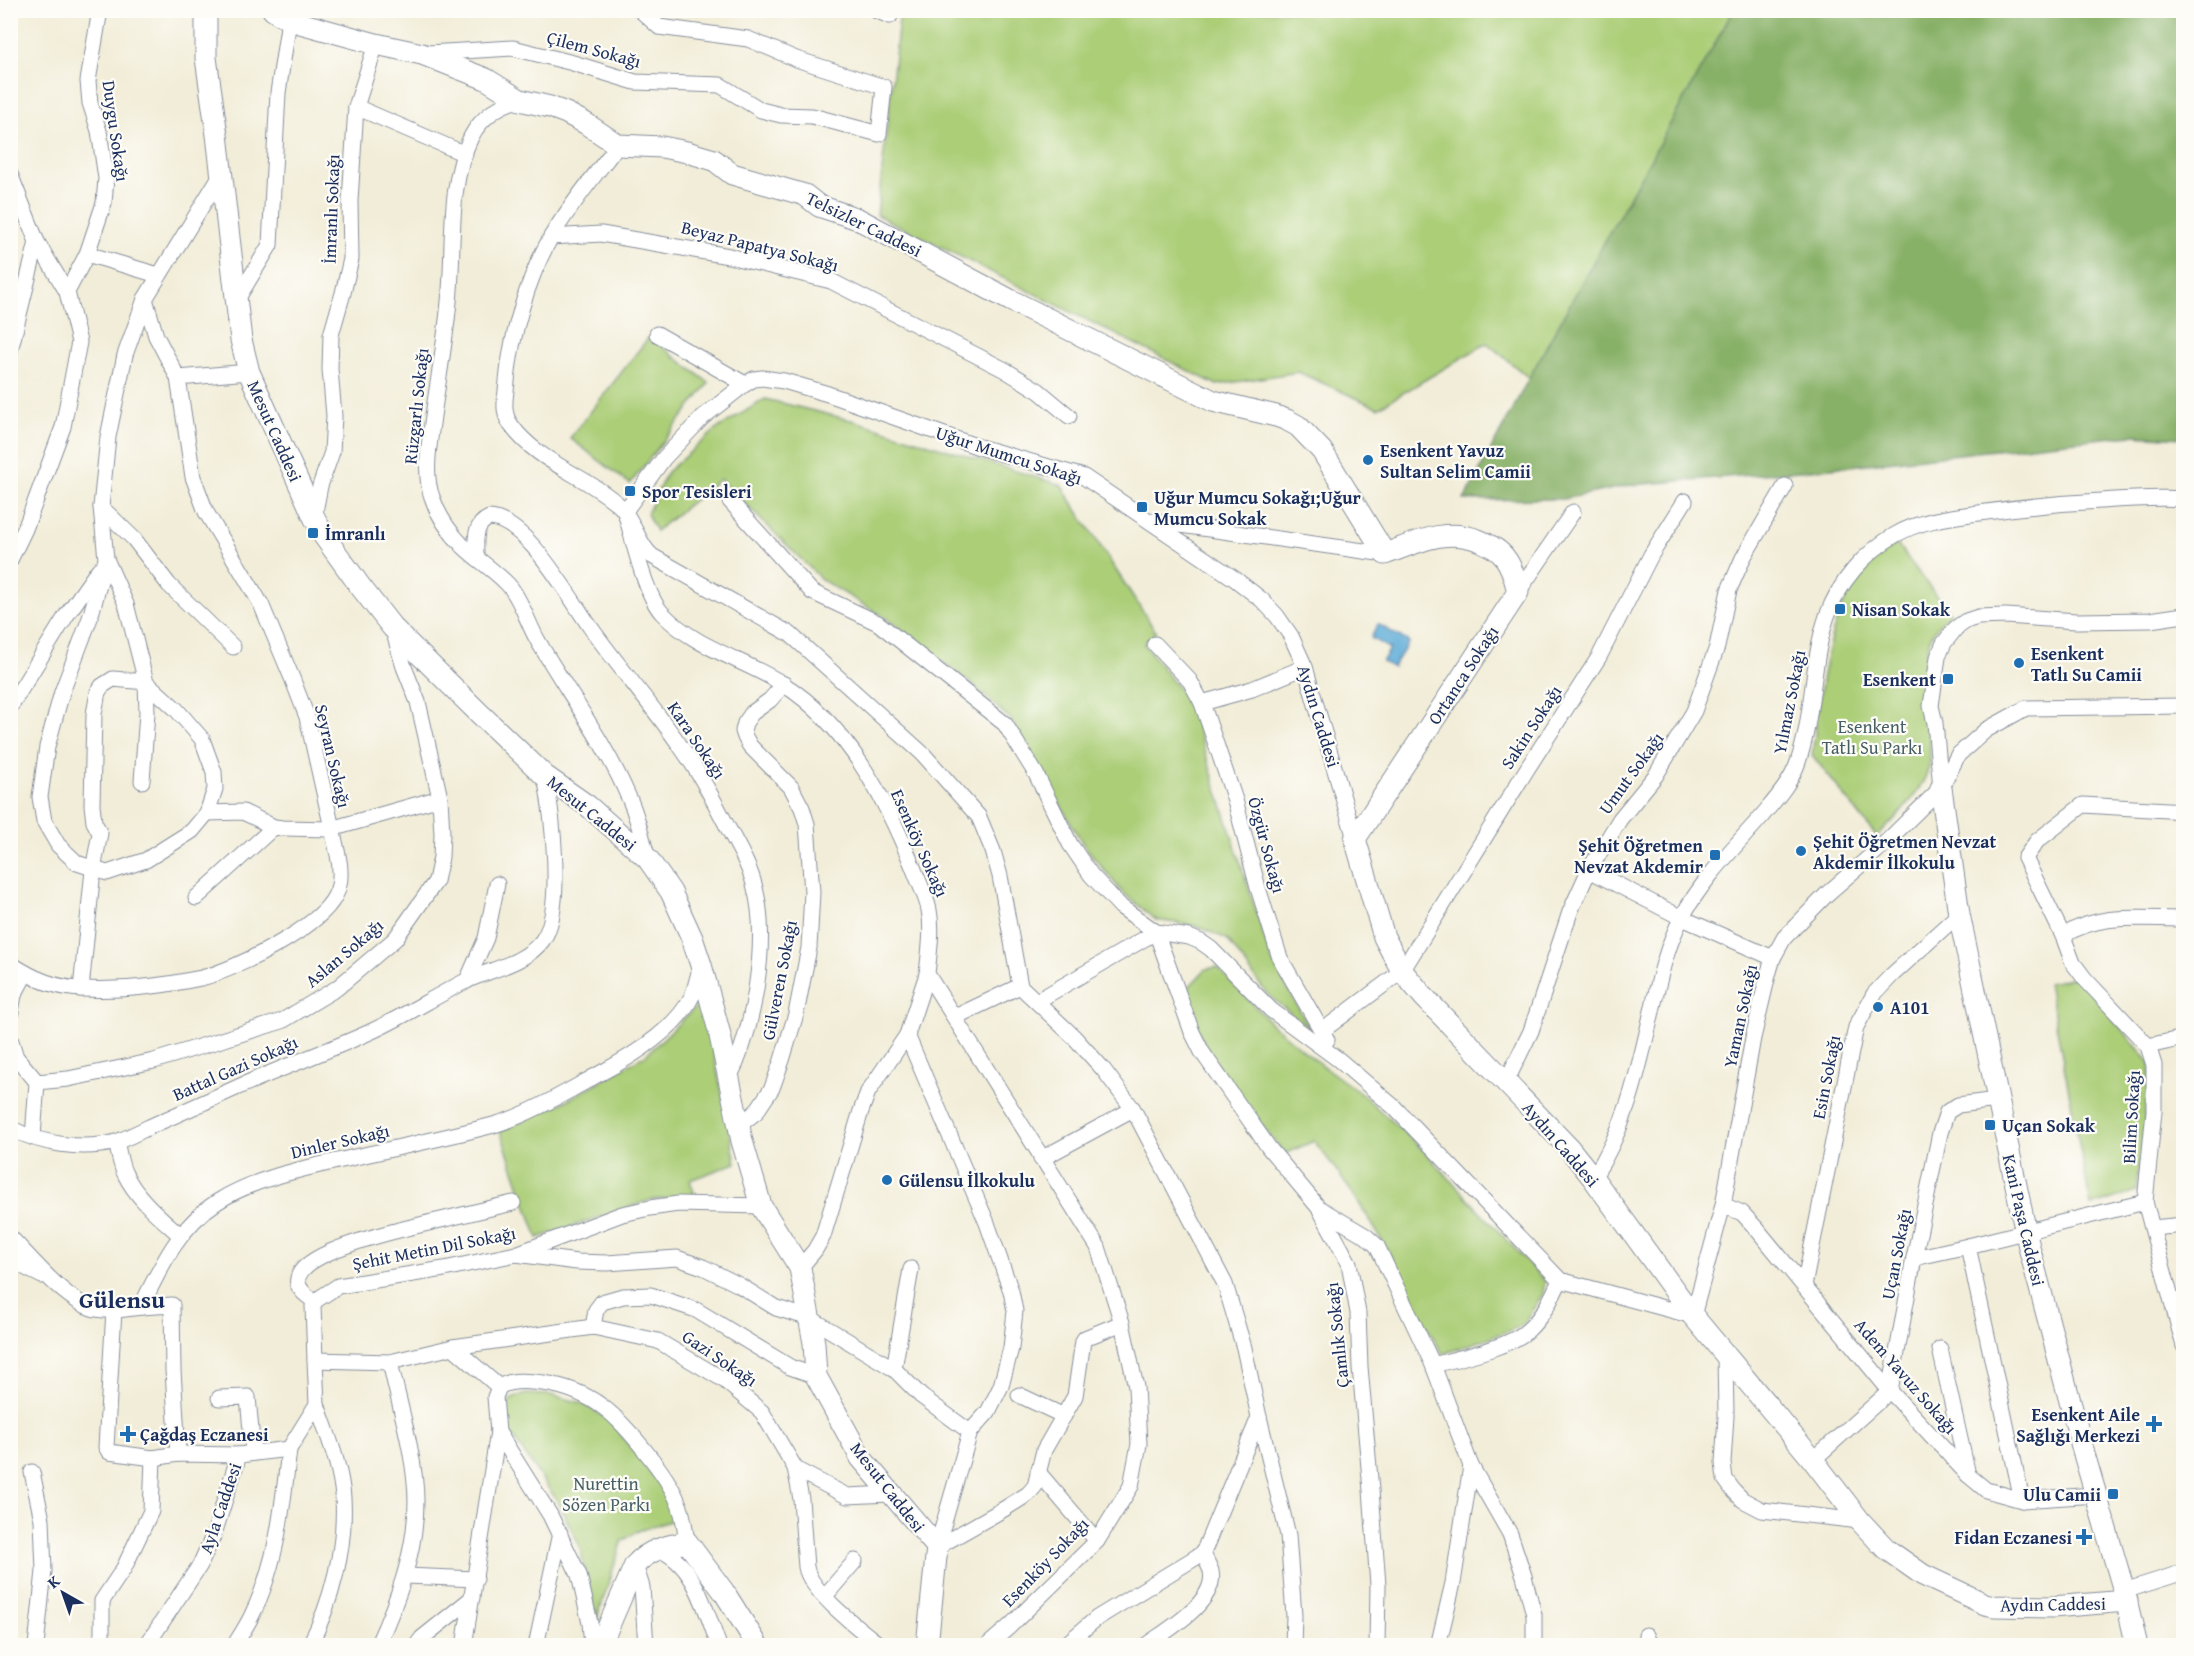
<svg xmlns="http://www.w3.org/2000/svg" width="2194" height="1656" font-family="'Gentium Book Plus',serif">
	<style>
		.green { fill: #abce77; stroke: #637e6a; stroke-width: 1.5 }
		.forest { fill: #88b168; stroke: #527063; stroke-width: 1.5 }
		.water { fill: #5dacd7; stroke: #3c6e9a; stroke-width: 1.5 }
		.lines { fill: none; stroke-linecap: round; stroke-linejoin: round }
		.street-casing { stroke: #868e9b; stroke-width: 17 }
		.secondary-casing { stroke: #868e9b; stroke-width: 23 }
		.street { stroke: #fff; stroke-width: 15 }
		.secondary { stroke: #fff; stroke-width: 21 }
		.poi-dot { fill: #1f6fb2; stroke: #fdfcf7; stroke-width: 2 }
		.labels { text-anchor: middle; dominant-baseline: central; stroke-width: 4.5; stroke-linejoin: round; paint-order: stroke }
		.street-label { font-size: 18px; fill: #1b2f5e; stroke: #fdfcf7 }
		.poi-label { font-size: 18px; font-weight: bold; fill: #1b2f5e; stroke: #fdfcf7; text-anchor: start }
		.park-label { font-size: 18px; fill: #465f66; stroke: #fdfcf7 }
		.district-label { font-size: 24px; font-weight: bold; fill: #1b2f5e; stroke: #fdfcf7 }
	</style>
	<rect width="100%" height="100%" fill="#fdfcf7"/>
	<filter id="ink" filterUnits="userSpaceOnUse"><feTurbulence type="fractalNoise" baseFrequency=".0167" numOctaves="2"/><feDisplacementMap in="SourceGraphic" scale="12" xChannelSelector="R" yChannelSelector="G"/><feConvolveMatrix kernelMatrix="1 2 1 2 8 2 1 2 1" color-interpolation-filters="sRGB"/></filter>
	<filter id="wash" filterUnits="userSpaceOnUse"><feTurbulence type="fractalNoise" baseFrequency=".008" numOctaves="4" result="noise"/><feDisplacementMap in="SourceGraphic" scale="24" xChannelSelector="R" yChannelSelector="G"/><feGaussianBlur stdDeviation="1.35" result="paint"/><feColorMatrix in="noise" values="0 0 0 0 0 0 0 0 0 0 0 0 0 0 0 0 0 1.4 0 .05"/><feComposite in="paint" operator="in"/></filter>
	<g filter="url(#wash)">
		<rect width="100%" height="100%" fill="#f2edd8"/>
		<g class="green">
			<path d="M900,11h833l-204,367 -42,-35 -109,65 -80,-36 -81,13 -340,-170z"/>
			<path d="M649,337l60,46 -79,101 -60,-46z"/>
			<path d="M765,399l90,22 206,64 95,147 -12,12 45,58 83,259 39,69 -44,-36 -40,-55 -31,-13 -40,-6 -34,-28 -39,-48 -72,-124 -38,-35 -87,-67 -64,-38 -102,-101 -64,52 -9,-17 20,-42 51,-44z"/>
			<path d="M1897,544l53,70c-8,7 -16,14 -20,25 -8,26 -5,60 -2,87 1,13 4,28 1,41 -8,28 -33,50 -52,70l-65,-82c11,-73 12,-170 85,-211z"/>
			<path d="M1217,967l56,58 42,35 49,36 56,51 125,134 -2,13 -21,32 -79,28c-18,-28 -31,-57 -46,-86 -23,-44 -52,-88 -83,-127l-30,13c-38,-50 -84,-100 -100,-162l22,-23z"/>
			<path d="M2078,977l73,87 -15,127 -45,15 -43,-223z"/>
			<path d="M703,1000l33,163 -46,17 5,16 -45,4 -112,38 -38,-107 64,-29 82,-47z"/>
			<path d="M526,1394l25,1 31,8 27,17 52,66 15,33 -38,12 -16,10 -25,78 -18,-74 -21,-43 -50,-72c-8,-22 -6,-30 18,-36z"/>
		</g>
		<path class="forest" d="M1733,11h450v427l-51,-3 -310,34 -190,16 -68,14 -100,1 65,-122z"/>
		<path class="water" d="M1378,624l31,18 -16,25 -11,-5 8,-13 -19,-11z"/>
	</g>
	<g filter="url(#ink)">
		<g class="lines">
			<g class="street-casing">
				<g id="street">
					<path d="M875,10l15,6"/>
					<path d="M428,53l85,-5 60,15 62,19 85,3 41,25 20,5 31,1 67,18 5,-47 -88,-28 -48,-20 -89,-12 -19,-17"/>
					<path d="M520,100c-20,3 -40,19 -49,37 -23,47 -17,102 -21,153 -3,42 -11,84 -17,126 -3,25 -10,57 -1,81 6,18 18,36 31,49 15,15 35,26 48,42 12,16 17,36 27,53 30,52 67,101 91,157 9,19 13,41 19,61"/>
					<path d="M356,107l109,47"/>
					<path d="M618,145c-23,30 -48,60 -67,92 -23,40 -40,98 -44,144 -1,15 -6,31 4,44 27,38 75,50 109,81 14,14 17,37 32,50l138,78 133,120 56,63 14,34 7,25 20,110 54,51 29,32 30,40 92,175 19,64 15,69 29,118 6,81 -1,30"/>
					<path d="M10,174l27,68 30,50"/>
					<path d="M551,237l50,-3 128,22 102,25 174,89 34,21 30,25"/>
					<path d="M87,254l71,21"/>
					<path d="M236,301l34,-56 8,-152 11,-73"/>
					<path d="M657,334l88,50"/>
					<path d="M10,351l27,-109"/>
					<path d="M178,378l71,-6"/>
					<path d="M730,501l82,91 66,31 127,101 31,50 34,70 21,31 30,32 35,25 33,5 12,5 10,7 60,61 68,50 55,47 166,173 133,36 30,-111 30,-167 15,-63 5,-17 11,-20 44,-45 53,-46 60,-59 17,-33 28,-25 40,-22 158,-2"/>
					<path d="M101,507l33,32 35,46 64,62"/>
					<path d="M314,517l6,-31 12,-34 2,-36 -4,-47 1,-34 12,-42 8,-34 -1,-58 6,-94 20,-63"/>
					<path d="M1152,521l233,33"/>
					<path d="M476,557c0,-15 -3,-32 13,-39 38,1 81,81 102,110 29,41 62,78 90,119 18,25 32,52 46,79 10,19 23,40 28,62 14,53 -1,142 -26,190"/>
					<path d="M106,559l-16,59 -28,74 -15,55 -7,50 4,24 14,24 19,18 30,10 39,-13 46,-29 15,-18 8,-24 -1,-17 -12,-33 -26,-30 -30,-27 -20,-78 -20,-45 -5,-52 7,-70 17,-82 20,-56 77,-126"/>
					<path d="M10,560l15,-31 38,-102 16,-85 -12,-50 20,-38 17,-51 2,-25 -7,-47 -9,-28 -2,-22 12,-71"/>
					<path d="M1518,592l55,-80"/>
					<path d="M1155,644l35,37 12,22 33,97 23,88 22,70 47,82"/>
					<path d="M1202,703l50,-14 53,-22"/>
					<path d="M10,707l56,-91 33,-47"/>
					<path d="M1941,788l-6,-65 -4,-17 7,-49 6,-14 12,-15 10,-7 12,-4 28,-1 70,5 74,-1 34,-5"/>
					<path d="M207,813l36,-1 31,15 9,1 48,1 109,-31"/>
					<path d="M1589,870l93,48 91,40"/>
					<path d="M196,898l78,-71"/>
					<path d="M2063,936c35,-24 80,-17 121,-17"/>
					<path d="M10,963c21,15 46,25 72,26 38,2 81,-3 119,-11 34,-8 118,-50 134,-82 7,-13 6,-27 3,-41l-31,-138 -15,-39 -31,-74 -55,-92 -13,-35 -15,-99 -22,-42 -11,-37"/>
					<path d="M467,981l19,-43 11,-54"/>
					<path d="M81,989l12,-119 7,-37 -6,-11 -2,-17 2,-91 4,-22 4,-6 11,-7 33,3 1,31 -5,68"/>
					<path d="M1037,1001l119,-69 36,100 10,20 67,96 50,60 30,55 9,50 2,54 11,123 7,95 -1,61"/>
					<path d="M10,1017l4,-22 12,-22"/>
					<path d="M955,1017l65,-31"/>
					<path d="M1322,1031l80,-60 125,-202 72,-112 52,-102 34,-54"/>
					<path d="M907,1035l80,188 24,68 4,20 -4,37 -10,38 -13,26 -18,20"/>
					<path d="M10,1038l6,19 21,25 -4,55"/>
					<path d="M2148,1046l36,-8"/>
					<path d="M37,1082l31,-3 86,-18 128,-40 55,-33 58,-49 41,-58 5,-24 1,-23 -2,-36 -22,-96 -14,-35 -11,-37"/>
					<path d="M1506,1082l25,-51 39,-119 19,-42 31,-51 36,-44 38,-64 23,-64 12,-57 14,-32 42,-72"/>
					<path d="M738,1126l18,-14 16,-24 10,-28 14,-46 13,-66 3,-56 -5,-68 -5,-16 -11,-21 -41,-41 -5,-9 -2,-6 2,-8 7,-10 18,-13 14,-16"/>
					<path d="M10,1128c31,16 72,23 106,14 11,-4 23,-10 33,-15 29,-13 58,-26 87,-39 44,-20 90,-36 134,-56 33,-15 64,-35 96,-51 25,-12 58,-17 76,-40 23,-30 10,-129 3,-165"/>
					<path d="M116,1142c3,10 4,23 9,32 12,25 35,43 55,61"/>
					<path d="M1041,1159l92,-50"/>
					<path d="M1593,1178c32,-48 44,-102 57,-158 8,-35 15,-71 32,-103 20,-37 51,-68 79,-100 14,-17 30,-34 37,-55 16,-47 13,-99 29,-146 12,-34 37,-63 68,-81 26,-15 55,-18 84,-22 41,-6 81,-10 122,-12 27,-2 56,-4 83,-2"/>
					<path d="M2145,1202l9,-91v-46l-6,-19 -63,-67 -12,-16 -10,-27 -38,-78 12,-17 46,-36 101,6"/>
					<path d="M1723,1205l19,8 14,15 134,163 78,84 18,15 36,10 74,-5"/>
					<path d="M1319,1208l47,28 11,10 56,119c26,-7 76,-17 95,-35 15,-14 24,-32 32,-50"/>
					<path d="M2153,1228l31,-3"/>
					<path d="M10,1237c21,21 56,65 85,72 15,3 31,0 46,-2 19,-39 38,-81 76,-105 35,-23 85,-33 125,-42 52,-12 104,-22 155,-36 31,-9 73,-34 102,-50 32,-17 77,-44 93,-78 4,-10 6,-21 9,-31"/>
					<path d="M516,1254l61,8 30,1 70,-5 26,9 36,18 37,23 34,10 84,51 27,27 49,36 -33,115"/>
					<path d="M1914,1258l54,-12"/>
					<path d="M10,1260l32,16"/>
					<path d="M800,1268l15,-18 8,-14 38,-125 7,-19 39,-57 20,-61"/>
					<path d="M1804,1286l52,-259 18,-33 18,-19 67,-61"/>
					<path d="M315,1301c-70,-41 94,-73 117,-79 27,-6 54,-13 81,-19"/>
					<path d="M141,1307l31,-2 1,65 5,84"/>
					<path d="M114,1310l-8,137 3,5 44,6 25,-4 61,1"/>
					<path d="M593,1327l3,-17 6,-8 21,-6 28,-1 45,15 94,57 26,9"/>
					<path d="M453,1347l140,-20 65,14 66,39 38,32 33,56 6,31 5,68c4,25 55,63 75,79"/>
					<path d="M1940,1349l28,126"/>
					<path d="M1725,1354l1,62 -3,47 2,16 8,11 10,10 19,10 98,11"/>
					<path d="M315,1360l-2,-54 2,-5 23,-15 106,-17 72,-15 106,-40 28,-6 28,-4 83,2"/>
					<path d="M1433,1365l38,101 39,68 14,42 10,39v31"/>
					<path d="M894,1369l17,-100"/>
					<path d="M499,1387l-4,10 3,35 52,83 29,60 11,48 2,23"/>
					<path d="M1019,1395l45,21"/>
					<path d="M219,1398l29,-1 5,56"/>
					<path d="M1813,1460l77,-69 24,-133 26,-125 7,-21 11,-7 39,-5"/>
					<path d="M795,1469l52,27 43,-2"/>
					<path d="M32,1472l10,48 2,51 -8,75"/>
					<path d="M1038,1472l59,69"/>
					<path d="M2022,1500l-54,-254 177,-44 39,144"/>
					<path d="M937,1547l67,-38 24,-15 7,-8 9,-36 31,-54 8,-55 2,-3 37,-15 -24,-76 -171,-273c2,-21 6,-44 2,-64 -3,-15 -11,-29 -16,-43 -27,-67 -66,-143 -130,-183 -40,-25 -88,-36 -121,-71 -17,-18 -30,-77 -37,-102l39,-53 39,-41 42,-33 9,-5 8,-1 22,3 44,13 148,52 108,31 151,102 27,21 15,16 14,20 14,31 50,172"/>
					<path d="M657,1549c38,13 49,63 62,97"/>
					<path d="M635,1565l7,22 4,59"/>
					<path d="M406,1576l70,3"/>
					<path d="M2124,1591l60,-19"/>
					<path d="M825,1596l30,-35"/>
					<path d="M1646,1635l5,11"/>
					<path d="M102,1646v-45l22,-33 27,-57 2,-53"/>
					<path d="M146,1646l54,-81 14,-31 25,-79 50,-6 28,-45 -2,-44 75,2 63,-15 46,40c12,-8 30,-6 44,-4 49,7 74,32 103,69 13,16 25,32 32,50 6,13 7,27 9,40"/>
					<path d="M234,1646c6,-10 12,-19 17,-29 26,-52 32,-111 38,-168"/>
					<path d="M309,1646c23,-43 37,-100 34,-148 -2,-32 -16,-64 -26,-94"/>
					<path d="M377,1646c21,-46 39,-94 39,-145 0,-42 -17,-97 -26,-139"/>
					<path d="M416,1646l6,-8 50,-40"/>
					<path d="M464,1646l34,-214"/>
					<path d="M536,1646l24,-113"/>
					<path d="M987,1646l23,-20 87,-85 34,-55 8,-42 -3,-57 -14,-64"/>
					<path d="M1064,1646l33,-28 106,-65 56,-136"/>
					<path d="M1145,1646c20,-15 73,-44 66,-75 -2,-6 -6,-12 -8,-18"/>
					<path d="M1438,1646l15,-63 18,-117"/>
				</g>
			</g>
			<g class="secondary-casing">
				<g id="secondary">
					<path d="M206,10v48l11,77 24,205 8,32 65,145 10,19 36,50 32,41 86,85 67,64 43,30 60,53 23,33 21,46 9,27 18,66 23,110 19,65 39,62 14,75 2,33 45,82 76,89 -10,99"/>
					<path d="M273,10l16,10 87,24 46,10 64,25 34,21 30,7 16,6 19,10 33,22 44,2 25,5 27,8 18,14 73,21 14,11 39,13 152,81 203,101 63,15 11,4 11,6 24,25 63,103c31,-11 60,-27 93,-14 10,4 21,9 27,18 8,10 10,23 13,34l-163,247 29,98 18,34 22,26 145,151 24,30 100,138 120,144 47,61 26,28 37,26 62,29 9,2 58,1 75,-6"/>
					<path d="M1941,788l18,126 70,333 55,207 40,137 13,55"/>
					<path d="M600,1646l35,-81c14,-16 32,-19 52,-23l37,50 34,54"/>
				</g>
			</g>
			<use href="#street" class="street"/>
			<use href="#secondary" class="secondary"/>
		</g>
	</g>
	<g class="poi-dot">
		<circle cx="1368" cy="460" r="6"/>
		<rect x="624" y="485" width="12" height="12" rx="3"/>
		<rect x="1136" y="501" width="12" height="12" rx="3"/>
		<rect x="307" y="527" width="12" height="12" rx="3"/>
		<rect x="1834" y="603" width="12" height="12" rx="3"/>
		<circle cx="2019" cy="663" r="6"/>
		<rect x="1942" y="673" width="12" height="12" rx="3"/>
		<circle cx="1801" cy="851" r="6"/>
		<rect x="1709" y="849" width="12" height="12" rx="3"/>
		<circle cx="1878" cy="1007" r="6"/>
		<rect x="1984" y="1119" width="12" height="12" rx="3"/>
		<circle cx="887" cy="1180" r="6"/>
		<path d="M2151 1415h6v6h6v6h-6v6h-6v-6h-6v-6h6z"/>
		<path d="M125 1425h6v6h6v6h-6v6h-6v-6h-6v-6h6z"/>
		<rect x="2107" y="1488" width="12" height="12" rx="3"/>
		<path d="M2081 1528h6v6h6v6h-6v6h-6v-6h-6v-6h6z"/>
	</g>
	<g class="labels">
		<g class="street-label">
			<text transform="translate(594 49) rotate(15)">Çilem Sokağı</text>
			<text transform="translate(116 131) rotate(82)">Duygu Sokağı</text>
			<text transform="translate(331 209) rotate(-88)">İmranlı Sokağı</text>
			<text transform="translate(864 224) rotate(26)">Telsizler Caddesi</text>
			<text transform="translate(760 246) rotate(14)">Beyaz Papatya Sokağı</text>
			<text transform="translate(416 406) rotate(-84)">Rüzgarlı Sokağı</text>
			<text transform="translate(275 431) rotate(66)">Mesut Caddesi</text>
			<text transform="translate(1009 455) rotate(18)">Uğur Mumcu Sokağı</text>
			<text transform="translate(1463 675) rotate(-57)">Ortanca Sokağı</text>
			<text transform="translate(1789 702) rotate(-79)">Yılmaz Sokağı</text>
			<text transform="translate(1319 716) rotate(73)">Aydın Caddesi</text>
			<text transform="translate(1531 727) rotate(-57)">Sakin Sokağı</text>
			<text transform="translate(697 740) rotate(56)">Kara Sokağı</text>
			<text transform="translate(333 756) rotate(77)">Seyran Sokağı</text>
			<text transform="translate(1631 773) rotate(-54)">Umut Sokağı</text>
			<text transform="translate(592 813) rotate(39)">Mesut Caddesi</text>
			<text transform="translate(920 843) rotate(66)">Esenköy Sokağı</text>
			<text transform="translate(1267 845) rotate(75)">Özgür Sokağı</text>
			<text transform="translate(344 953) rotate(-40)">Aslan Sokağı</text>
			<text transform="translate(779 980) rotate(-79)">Gülveren Sokağı</text>
			<text transform="translate(1740 1016) rotate(-78)">Yaman Sokağı</text>
			<text transform="translate(235 1068) rotate(-24)">Battal Gazi Sokağı</text>
			<text transform="translate(1826 1077) rotate(-79)">Esin Sokağı</text>
			<text transform="translate(2131 1117) rotate(-87)">Bilim Sokağı</text>
			<text transform="translate(340 1141) rotate(-13)">Dinler Sokağı</text>
			<text transform="translate(1561 1144) rotate(49)">Aydın Caddesi</text>
			<text transform="translate(2024 1220) rotate(77)">Kani Paşa Caddesi</text>
			<text transform="translate(434 1248) rotate(-11)">Şehit Metin Dil Sokağı</text>
			<text transform="translate(1896 1254) rotate(-79)">Uçan Sokağı</text>
			<text transform="translate(1337 1335) rotate(-96)">Çamlık Sokağı</text>
			<text transform="translate(720 1358) rotate(34)">Gazi Sokağı</text>
			<text transform="translate(1906 1376) rotate(49)">Adem Yavuz Sokağı</text>
			<text transform="translate(888 1487) rotate(52)">Mesut Caddesi</text>
			<text transform="translate(220 1508) rotate(-71)">Ayla Caddesi</text>
			<text transform="translate(1045 1562) rotate(-46)">Esenköy Sokağı</text>
			<text transform="translate(2053 1604) rotate(-1)">Aydın Caddesi</text>
		</g>
		<g class="poi-label">
			<text x="1380" y="450">Esenkent Yavuz<tspan x="1380" dy="21">Sultan Selim Camii</tspan></text>
			<text x="642" y="491">Spor Tesisleri</text>
			<text x="1154" y="497">Uğur Mumcu Sokağı;Uğur<tspan x="1154" dy="21">Mumcu Sokak</tspan></text>
			<text x="325" y="533">İmranlı</text>
			<text x="1852" y="609">Nisan Sokak</text>
			<text x="2031" y="653">Esenkent<tspan x="2031" dy="21">Tatlı Su Camii</tspan></text>
			<text x="1936" y="679" text-anchor="end">Esenkent</text>
			<text x="1813" y="841">Şehit Öğretmen Nevzat<tspan x="1813" dy="21">Akdemir İlkokulu</tspan></text>
			<text x="1703" y="845" text-anchor="end">Şehit Öğretmen<tspan x="1703" dy="21">Nevzat Akdemir</tspan></text>
			<text x="1890" y="1007">A101</text>
			<text x="2002" y="1125">Uçan Sokak</text>
			<text x="899" y="1180">Gülensu İlkokulu</text>
			<text x="2140" y="1414" text-anchor="end">Esenkent Aile<tspan x="2140" dy="21">Sağlığı Merkezi</tspan></text>
			<text x="140" y="1434">Çağdaş Eczanesi</text>
			<text x="2101" y="1494" text-anchor="end">Ulu Camii</text>
			<text x="2072" y="1537" text-anchor="end">Fidan Eczanesi</text>
		</g>
		<g class="park-label">
			<text x="1872" y="726">Esenkent<tspan x="1872" dy="21">Tatlı Su Parkı</tspan></text>
			<text x="606" y="1483">Nurettin<tspan x="606" dy="21">Sözen Parkı</tspan></text>
		</g>
		<g class="district-label">
			<text x="122" y="1299">Gülensu</text>
		</g>
	</g>
	<rect width="2194" height="1656" fill="none" stroke="#fdfcf7" stroke-width="36"/>
	<g transform="translate(63 1593) rotate(320)" stroke="#fdfcf7" stroke-width="4.5" paint-order="stroke">
	<path d="M0-4.5L10 22L0 15L-10 22Z" fill="#1b2f5e"/>
	<text y="-9" font-size="16" font-weight="bold" text-anchor="middle" fill="#1b2f5e">K</text>
	</g>
</svg>
